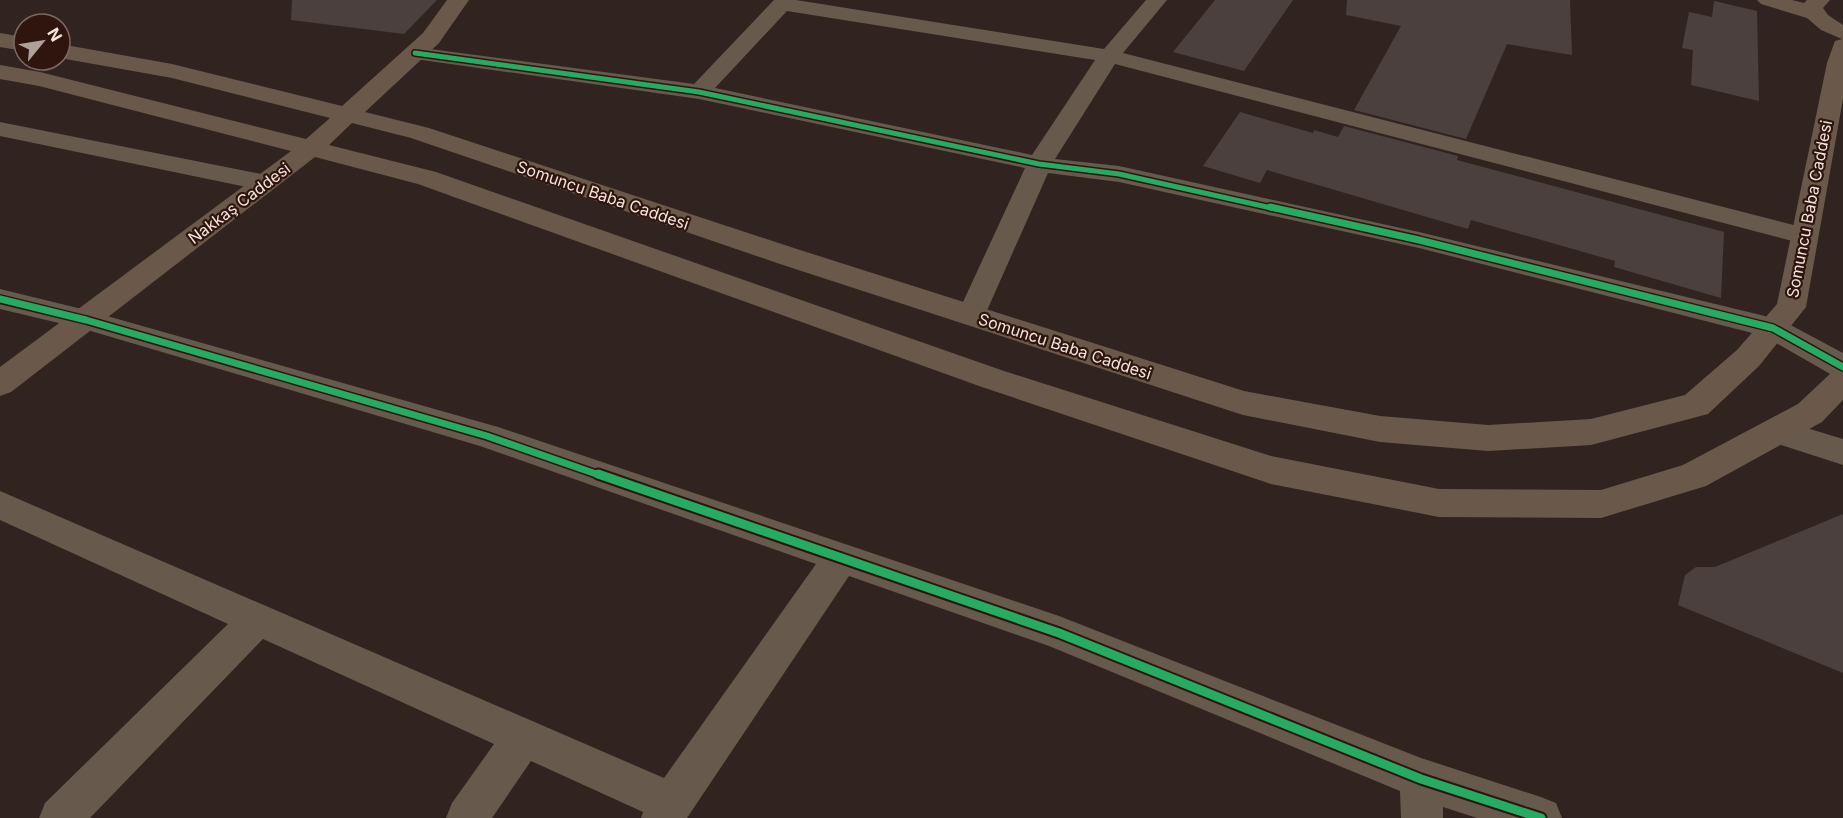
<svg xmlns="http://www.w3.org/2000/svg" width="1843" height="818" font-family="Inter,sans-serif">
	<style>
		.building { fill: #4c403e }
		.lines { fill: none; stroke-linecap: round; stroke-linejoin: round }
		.street { fill: #67594b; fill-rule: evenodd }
		.secondary { fill: #6a594a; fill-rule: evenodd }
		.cycleway-far2-casing { stroke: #2e160e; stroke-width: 8 }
		.cycleway-far1-casing { stroke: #2e160e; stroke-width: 10 }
		.cycleway-casing { stroke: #2e160e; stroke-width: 13 }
		.cycleway-far2 { stroke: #26ab63; stroke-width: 5 }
		.cycleway-far1 { stroke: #26ab63; stroke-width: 7 }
		.cycleway { stroke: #26ab63; stroke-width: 9 }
		.labels { text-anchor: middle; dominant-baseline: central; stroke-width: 4.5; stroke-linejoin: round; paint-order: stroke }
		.street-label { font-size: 16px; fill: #f5e3dd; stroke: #2e160e }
	</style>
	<rect width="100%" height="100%" fill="#31231f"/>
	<g class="building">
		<path d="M292,0h145l-33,34 -113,-14z"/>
		<path d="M1215,0h78l-49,71 -71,-19z"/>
		<path d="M1347,0h223l2,55 -65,-11 -41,95 -112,-29 47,-84 -55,-11z"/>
		<path d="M1714,1l43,10 2,90 -68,-16 2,-35 -11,-2 7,-36 23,5z"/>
		<path d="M1240,112l73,21 1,-3 24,7 6,-11 114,30 -1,4 267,72 -3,66 -107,-31 1,-6 -144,-41 -3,9 -201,-59 -7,13 -57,-17z"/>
		<path d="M1843,514v159l-165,-68 7,-30 11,-8h19z"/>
	</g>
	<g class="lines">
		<g class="street">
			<path d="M774,0h22l308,49 42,-49h21l-44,53 690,177 4,6 -4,6 -9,2 -689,-180 -60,95 64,7 300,66 354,86 10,3 60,32v25l-11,-3 -68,-39 -345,-88 -300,-66 -71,-9 -63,142 -4,7 -10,3 -10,-3 -4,-7 68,-147 -326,-69 -284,-40 -8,-1 -3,-5 3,-5 8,-1 279,37zM787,11l308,49 -63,95 -317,-67z"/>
			<path d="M0,122l266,53 9,3 4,5 -4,5 -9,3 -266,-55z"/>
			<path d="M0,289l86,21 412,117 561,189 362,142 120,39 15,6 6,15h-85l-34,-11v11h-42l-1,-27 -351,-145 -200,-70 -162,242h-46l2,-6 -112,-51 -39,57h-46l6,-15 42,-59 -231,-105 -173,179h-51l6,-15 183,-179 -228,-104v-29l664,287 152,-214 -336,-118 -396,-117 -84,-20z"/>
			<path d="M1777,419l66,20v26l-77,-25 -5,-9 5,-9z"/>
		</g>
		<g class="secondary">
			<path d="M447,0h22l-30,43 -74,69 64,16 371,122 444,141 136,25 108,9 103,-6 94,-24 52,-45 40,-46 50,-241 8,-22 7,-2 -21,-9 -14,-12 -46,-14 -4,-4h35l12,3 3,-3h23l-7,8 5,7 15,10v74l-37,208 -47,59 -51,48 -117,31 -103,6 -108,-9 -137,-27 -463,-151 -369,-126 -59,-15 -23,22 107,27 565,198 270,86 168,33 162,1 82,-25 115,-61 34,-32 11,-4v32l-21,22 -116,64 -105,32 -162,-1 -168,-33 -292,-98 -561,-202 -103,-27 -304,235 -11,4v-29l291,-216 -252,-65 -39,-7v-14l40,7 266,67 24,-21 -158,-40 -112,-20v-14l112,20 170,42 81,-73z"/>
			<path d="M0,33l24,4v14l-24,-4z"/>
		</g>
		<g class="cycleway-far2-casing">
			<path id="cycleway-far2" d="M415,53l284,39 340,72 80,10 157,35"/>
		</g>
		<g class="cycleway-far1-casing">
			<g id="cycleway-far1">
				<path d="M1270,207l149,33 354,88 70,39"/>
				<path d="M0,299l86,21 401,116 115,40"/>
			</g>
		</g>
		<g class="cycleway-casing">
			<path id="cycleway" d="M598,474l461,159 362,146 120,39"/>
		</g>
		<use href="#cycleway-far2" class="cycleway-far2"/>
		<use href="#cycleway-far1" class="cycleway-far1"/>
		<use href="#cycleway" class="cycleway"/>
	</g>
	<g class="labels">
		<g class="street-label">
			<text transform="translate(603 195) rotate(19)">Somuncu Baba Caddesi</text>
			<text transform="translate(239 203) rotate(-37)">Nakkaş Caddesi</text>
			<text transform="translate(1809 209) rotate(-79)">Somuncu Baba Caddesi</text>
			<text transform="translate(1065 346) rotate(18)">Somuncu Baba Caddesi</text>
		</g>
	</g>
	<g transform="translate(42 42) rotate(60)"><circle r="28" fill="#2e160e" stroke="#7e6861" stroke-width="1.5"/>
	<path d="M0-4.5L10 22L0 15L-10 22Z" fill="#b0a09a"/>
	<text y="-9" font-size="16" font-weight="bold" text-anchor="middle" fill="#f5e3dd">N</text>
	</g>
</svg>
